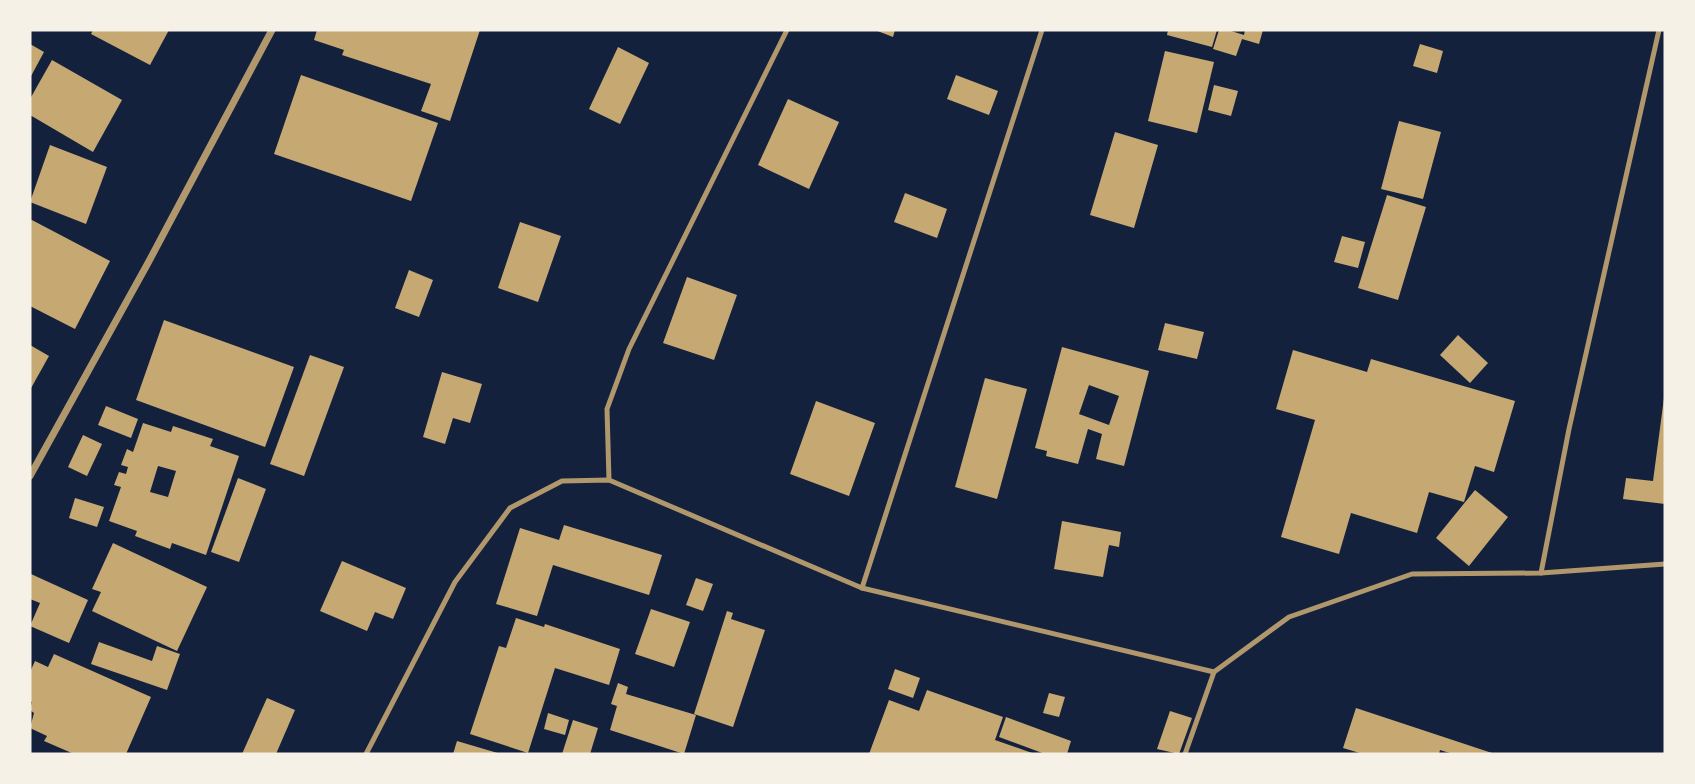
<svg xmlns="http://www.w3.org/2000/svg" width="1695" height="784" font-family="Poppins,sans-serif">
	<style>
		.building { fill: #c6a872; fill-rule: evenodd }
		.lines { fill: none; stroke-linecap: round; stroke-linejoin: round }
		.service { stroke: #b1986c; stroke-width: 5 }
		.minor { stroke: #b1986c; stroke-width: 7 }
	</style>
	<rect width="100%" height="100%" fill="#14213d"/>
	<g class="building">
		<path d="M93,30h76l-19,35 -59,-31z"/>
		<path d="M317,30h163l-30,91 -29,-10 10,-27 -89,-29 2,-5 -30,-10z"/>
		<path d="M875,30h20l-2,7z"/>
		<path d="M1168,30h49l-5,17 -45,-12z"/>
		<path d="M1219,30h9l16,5 1,-5h18l-4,14 -17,-5 -6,17 -23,-7z"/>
		<path d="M30,44l14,8 -14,26z"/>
		<path d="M1420,44l23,7 -6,22 -24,-7z"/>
		<path d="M618,47l31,16 -29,61 -31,-15z"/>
		<path d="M1165,51l49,11 -17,71 -49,-12z"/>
		<path d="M52,60l70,40 -29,52 -63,-37v-16z"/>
		<path d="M301,75l137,48 -27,78 -137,-47z"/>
		<path d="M956,75l42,16 -9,24 -42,-16z"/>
		<path d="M1214,85l24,6 -7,25 -23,-6z"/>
		<path d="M788,99l51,23 -30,67 -51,-24z"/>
		<path d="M1399,121l42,11 -18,67 -42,-10z"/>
		<path d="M1115,132l43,13 -24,83 -44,-13z"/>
		<path d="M50,145l57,22 -21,57 -56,-22z"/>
		<path d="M905,193l42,16 -10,29 -43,-16z"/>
		<path d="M1387,195l39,12 -28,93 -40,-12z"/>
		<path d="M30,219l80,42 -35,68 -45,-23z"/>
		<path d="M520,222l41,14 -23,66 -40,-14z"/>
		<path d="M1342,236l23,6 -7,26 -24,-6z"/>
		<path d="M409,270l24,10 -14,37 -24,-9z"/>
		<path d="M687,277l50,18 -23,65 -51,-17z"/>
		<path d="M164,320l130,47 -29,80 -129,-47z"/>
		<path d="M1165,323l39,9 -7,27 -39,-9z"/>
		<path d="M1458,335l30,28 -18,20 -30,-28z"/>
		<path d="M30,345l19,11 -19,34z"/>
		<path d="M1062,347l87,24 -25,95 -28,-7 6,-25 -14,-5 -10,35 -32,-8 1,-5 -12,-3zM1089,385l30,11 -10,29 -30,-11z"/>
		<path d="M1293,350l74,22 4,-13 144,42 -21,71 -19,-6 -11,36 -35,-10 -12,41 -66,-20 -12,41 -58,-17 34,-117 -39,-11z"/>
		<path d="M310,355l34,12 -40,109 -34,-12z"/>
		<path d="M442,372l40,12 -12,39 -17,-5 -8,26 -22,-7z"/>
		<path d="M985,378l42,11 -30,110 -42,-12z"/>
		<path d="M1664,398l1,106 -42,-5 3,-21 27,3z"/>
		<path d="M816,401l59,22 -26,73 -59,-22z"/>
		<path d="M106,406l32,13 -7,19 -33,-13z"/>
		<path d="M143,423l28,9 2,-6 40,13 -3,7 29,10 -33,99 -34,-12 -2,6 -35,-13 2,-5 -28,-10 12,-34 -7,-2 5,-13 7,2 2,-7 -7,-2 6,-16 6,3zM158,466l18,5 -8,26 -18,-5z"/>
		<path d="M83,435l19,9 -15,32 -19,-9z"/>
		<path d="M238,478l28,11 -27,73 -28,-10z"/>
		<path d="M1475,490l33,27 -39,49 -33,-28z"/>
		<path d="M75,498l29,9 -7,20 -28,-9z"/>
		<path d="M1062,521l59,11 -2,15 -10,-2 -6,32 -49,-8z"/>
		<path d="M564,525l98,30 -13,40 -96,-30 -16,51 -41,-12 24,-76 39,12z"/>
		<path d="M113,543l94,44 -30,64 -85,-40 9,-19 -9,-3z"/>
		<path d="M342,561l64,27 -13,31 -18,-7 -8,19 -47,-20z"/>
		<path d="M31,574l57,26 -19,43 -39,-17 10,-23 -10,-4z"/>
		<path d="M696,578l17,6 -10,27 -17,-6z"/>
		<path d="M651,609l39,13 -16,45 -39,-13z"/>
		<path d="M727,611l6,2 -2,6 34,11 -32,97 -39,-13z"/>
		<path d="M516,618l28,9 1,-3 75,25 -11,36 -54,-17 -27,85 -58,-19 29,-88 7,2z"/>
		<path d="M99,642l53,19 5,-15 23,8 -13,36 -76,-26z"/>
		<path d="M54,654l97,43 -25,57h-52l-30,-13 3,-5 -17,-8 4,-15 -4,-3 2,-8 -2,-1v-29l5,-11 13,6z"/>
		<path d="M895,669l25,9 -7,20 -25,-9z"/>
		<path d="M618,683l10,4 -2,7 70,21 -12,39 -74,-24 7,-24 -6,-2z"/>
		<path d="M927,690l76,27 -8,23 40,14h-166l20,-54 30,11z"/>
		<path d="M1049,693l16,4 -6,20 -16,-4z"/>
		<path d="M267,698l28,12 -19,44h-34z"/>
		<path d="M1356,708l139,46h-42l-13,-4 -1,4h-76l-20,-6z"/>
		<path d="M1170,711l22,7 -13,36 -22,-5z"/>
		<path d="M548,713l21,7 -4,15 -21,-6z"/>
		<path d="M1006,717l65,24 -4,13h-22l-46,-17z"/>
		<path d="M573,720l25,8 -8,26h-28z"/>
		<path d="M457,741l44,13h-48z"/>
	</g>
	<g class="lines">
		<g class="service">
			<path d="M609,480l-2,-71 22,-60 158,-319"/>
			<path d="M1541,573l28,-144 90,-399"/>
			<path d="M862,588l180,-558"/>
			<path d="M366,754l89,-172 55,-74 52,-27 47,-1 253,108 352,84"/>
			<path d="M1185,754l29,-82 75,-55 123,-43 129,-1 124,-9"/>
		</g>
		<path class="minor" d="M30,476l118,-213 124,-233"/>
	</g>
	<rect width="1695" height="784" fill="none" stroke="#f6f1e7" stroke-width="63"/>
</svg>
